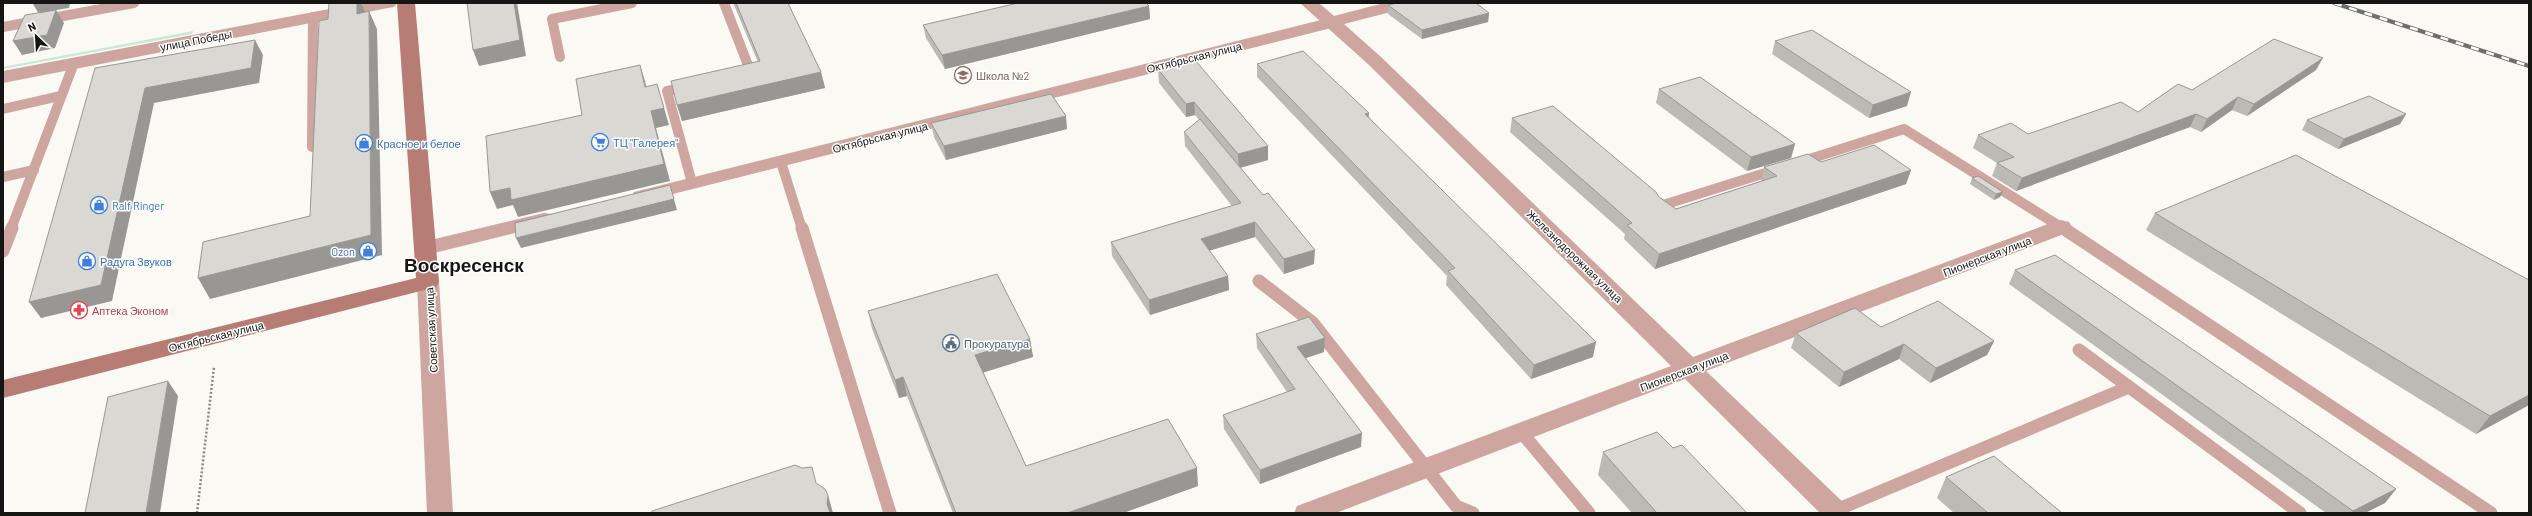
<svg xmlns="http://www.w3.org/2000/svg" width="2532" height="516" font-family="Barlow,sans-serif">
	<style>
		.green { fill: #c7ead4 }
		.lines { fill: none; stroke-linecap: round; stroke-linejoin: round }
		.path { stroke: #898985; stroke-width: 2.5; stroke-dasharray: 2 2; stroke-linecap: butt }
		.service-far1 { stroke: #cfa59f; stroke-width: 10 }
		.service { stroke: #cfa59f; stroke-width: 13 }
		.minor { fill: #cfa59f; fill-rule: evenodd }
		.tertiary { fill: #cfa59f; fill-rule: evenodd }
		.secondary { fill: #b77c74; fill-rule: evenodd }
		.rail-casing { stroke: #6e6e6a; stroke-width: 4 }
		.rail { stroke: #fff; stroke-width: 2.5; stroke-dasharray: 8; stroke-linecap: butt }
		.wall { fill: #bbbab5 }
		.shaded-wall { fill: #989793 }
		.building { fill: #d9d8d2; stroke: #989793 }
		.labels { text-anchor: middle; dominant-baseline: central; stroke-width: 3; stroke-linejoin: round; paint-order: stroke }
		.street-label { font-size: 11px; fill: #151513; stroke: #fff }
		.education-label { font-size: 11px; fill: #785e54; stroke: #fff; text-anchor: start }
		.shop-label { font-size: 11px; fill: #366cbe; stroke: #fff; text-anchor: start }
		.health-label { font-size: 11px; fill: #be3a42; stroke: #fff; text-anchor: start }
		.service-label { font-size: 11px; fill: #4e5e75; stroke: #fff; text-anchor: start }
		.town-label { font-size: 19px; font-weight: bold; fill: #151513; stroke: #fff }
	</style>
	<rect width="100%" height="100%" fill="#faf9f3"/>
	<path class="green" d="M193,31l-1,3 -189,35v-2z"/>
	<g class="lines">
		<path class="path" d="M197,513l17,-146"/>
		<g class="service-far1">
			<path d="M724,3l27,70 -6,1"/>
			<path d="M3,27l131,-24"/>
			<path d="M560,57l-8,-38 80,-16"/>
			<path d="M688,87l-21,4 25,92"/>
			<path d="M3,109l57,-13"/>
			<path d="M312,147l1,-130"/>
			<path d="M781,162l21,67"/>
			<path d="M1800,162l104,-33 160,100"/>
			<path d="M3,177l31,-7"/>
			<path d="M1660,206l118,-37"/>
			<path d="M11,229l63,-166"/>
		</g>
		<g class="service">
			<path d="M802,228l88,285"/>
			<path d="M2063,228l428,285"/>
			<path d="M3,251l9,-23"/>
			<path d="M1259,281l54,42 143,183 17,7"/>
			<path d="M2079,350l221,163"/>
			<path d="M1522,433l67,80"/>
			<path d="M1834,511l295,-124"/>
		</g>
		<g class="minor">
			<path d="M361,3h36l-3,4 -6,1 -385,75v-12z"/>
			<path d="M1300,3h19l15,13 50,-13h29l-3,4 -66,17 37,33 312,300 360,-135 8,-2 8,2 3,5 -3,5 -363,139 141,135 3,7h-30l-135,-134 -349,134h-42l3,-7 374,-140 -302,-301z"/>
		</g>
		<g class="tertiary">
			<path d="M1333,17l6,1 3,4 -3,4 -698,176 -7,-2 -3,-4 3,-4z"/>
			<path d="M544,213l8,1 3,5 -3,5 -126,31 -8,-2 -3,-5 3,-5z"/>
			<path d="M428,275l8,2 3,5 14,231h-26l-10,-231 3,-5z"/>
		</g>
		<path class="secondary" d="M397,3h18l24,279 -3,5 -433,111v-18l413,-102z"/>
		<g class="rail-casing">
			<path id="rail" d="M2334,3l195,63"/>
		</g>
		<use href="#rail" class="rail"/>
	</g>
	<g class="wall">
		<path d="M733,3h55l33,69 4,16 -143,33 -5,-16 81,-43z"/>
		<path d="M1388,5l101,8 -1,9 -66,17 -34,-25z"/>
		<path d="M1149,6l1,13 -205,50 -19,-31 -3,-13z"/>
		<path d="M1775,41l132,65 -38,12 -97,-64z"/>
		<path d="M1257,64l112,53 224,240 -62,22 -85,-94 1,-9 -190,-199z"/>
		<path d="M1158,69l110,77v14l-28,8 74,96 -30,10 -29,-37 -46,14 19,25 1,14 -79,25 -38,-59 -1,-14 121,-36 -47,-60 -1,-14 15,-12 -4,-5 -9,2 -27,-34z"/>
		<path d="M2316,70l-69,46 -15,-6 -31,22 -11,-5 -174,64 -24,-15 5,-13 -24,-15 5,-13 50,-1 110,-22 54,-22z"/>
		<path d="M1659,89l136,55 -4,14 -44,13 -91,-68z"/>
		<path d="M2406,114l-6,10 -62,25 -36,-19 5,-10z"/>
		<path d="M1512,118l147,79 17,12 85,-28 3,-14 57,-5 90,8 -5,14 -251,85 -31,-30 1,-5 -115,-102z"/>
		<path d="M931,123l136,6 -121,31 -12,-23z"/>
		<path d="M1972,178l28,19 -6,3 -24,-16z"/>
		<path d="M2155,213l374,67v125l-53,29 -330,-204z"/>
		<path d="M2015,270l381,219 -11,14 -20,10h-39l-317,-229z"/>
		<path d="M868,311l162,28 3,18 -50,15 43,94 172,20 -75,27h-170l-46,-117 -8,2 -27,-69z"/>
		<path d="M1881,327l113,14 -7,14 -57,28 -31,-24 -60,28 -48,-39 5,-15z"/>
		<path d="M1256,334l68,18 -18,6 55,89 -101,37 -36,-55 -1,-14 64,-23 -30,-44z"/>
		<path d="M1673,448l74,65h-115l-34,-38 5,-23z"/>
		<path d="M1946,477l116,36h-108l-17,-15z"/>
	</g>
	<g class="shaded-wall">
		<path d="M39,3h31l-1,5 -13,2 8,13 -9,25 -33,7 -9,-14 26,-27 -6,-10z"/>
		<path d="M357,3h4l5,11h-9z"/>
		<path d="M514,3h3l9,53 -47,10 -6,-16z"/>
		<path d="M1149,6l1,13 -205,50 -3,-14z"/>
		<path d="M369,11l8,18 5,226 -172,44 -12,-21 173,-43z"/>
		<path d="M1489,13l-1,9 -66,17v-9z"/>
		<path d="M255,40l8,15 -4,28 -105,20 -42,198 -71,17 -12,-16 116,-214z"/>
		<path d="M2323,58l-7,12 -69,46 7,-12z"/>
		<path d="M640,65l5,16 5,22 -5,-16z"/>
		<path d="M821,72l4,16 -143,33 -5,-16z"/>
		<path d="M657,84l12,41 -13,3 14,53 -152,36 -5,-12 -16,4 -7,-17 161,-81z"/>
		<path d="M1911,92l-4,14 -38,12 4,-13z"/>
		<path d="M2238,97l-6,13 -31,22 6,-13z"/>
		<path d="M1194,102l1,13 -9,2v-13z"/>
		<path d="M1369,113l-1,14 -3,-13z"/>
		<path d="M2196,114l-6,13 -174,64 6,-13z"/>
		<path d="M2406,114l-6,10 -62,25 6,-10z"/>
		<path d="M1066,116l1,13 -121,31 -2,-14z"/>
		<path d="M1795,144l-4,14 -44,13 4,-14z"/>
		<path d="M1268,146v14l-29,8 -1,-14z"/>
		<path d="M1911,170l-5,14 -251,85 4,-15z"/>
		<path d="M670,185l7,25 -156,38 -5,-10z"/>
		<path d="M2003,192l-3,5 -6,3 2,-6z"/>
		<path d="M1255,222v15l-54,16v-14z"/>
		<path d="M1315,250l-1,14 -30,10v-15z"/>
		<path d="M1228,276l1,14 -79,25 -1,-15z"/>
		<path d="M1325,338l-1,14 -27,9v-14z"/>
		<path d="M1030,339l3,18 -54,17 -4,-19z"/>
		<path d="M1994,341l-7,14 -57,28 6,-15z"/>
		<path d="M1596,342l-3,15 -62,22 3,-14z"/>
		<path d="M1904,344l-5,15 -60,28 5,-15z"/>
		<path d="M903,377l4,19 -8,2 -4,-18z"/>
		<path d="M168,381l10,15 -18,117h-14z"/>
		<path d="M2529,395v10l-53,29 14,-18z"/>
		<path d="M1362,433l-1,14 -101,37v-14z"/>
		<path d="M1197,468l1,18 -75,27h-56z"/>
		<path d="M2396,489l-11,14 -20,10h-14l2,-2z"/>
		<path d="M828,495l5,18h-4l-2,-9z"/>
	</g>
	<g class="building">
		<path d="M329,3h28v11l12,-3 2,224 -173,43 5,-36 107,-26 9,-195 9,-2z"/>
		<path d="M467,3h47l6,37 -47,10z"/>
		<path d="M736,3h52l33,69 -144,33 -6,-24 89,-20z"/>
		<path d="M1018,3h128l3,3 -207,49 -19,-30z"/>
		<path d="M1398,3h78l13,10 -67,17 -34,-25z"/>
		<path d="M56,10l-9,25 -34,6 12,-26z"/>
		<path d="M1812,30l99,62 -38,13 -98,-64z"/>
		<path d="M2274,39l49,19 -69,46 -16,-7 -31,22 -11,-5 -174,64 -25,-15 17,-6 -36,-22 33,-12 17,11 93,-32 17,10 40,-28 14,6z"/>
		<path d="M255,40l-4,28 -106,20 -44,197 -72,17 66,-234z"/>
		<path d="M1303,51l66,62 -4,1 231,228 -62,23 -86,-94 7,-3 -198,-204z"/>
		<path d="M1195,60l73,86 -30,8 -44,-52 -8,2 -28,-35z"/>
		<path d="M640,65l5,22 12,-3 7,24 -13,3 13,53 -153,36 -1,-12 -20,4 -4,-56 96,-21 -6,-36z"/>
		<path d="M1700,77l95,67 -44,13 -92,-68z"/>
		<path d="M1051,94l15,22 -122,30 -13,-23z"/>
		<path d="M2369,96l37,18 -62,25 -37,-19z"/>
		<path d="M1553,106l103,86 3,5 17,12 101,-33 -13,-9 44,-13 13,8 53,-17 37,25 -252,84 -32,-29 5,-2 -120,-105z"/>
		<path d="M1200,119l63,76 5,-2 47,57 -31,9 -29,-37 -54,17 27,37 -79,24 -38,-58 130,-39 -57,-71z"/>
		<path d="M2296,155l233,125v115l-39,21 -335,-203z"/>
		<path d="M1978,176l25,16 -7,2 -24,-16z"/>
		<path d="M670,185l4,14 -158,39 -1,-15z"/>
		<path d="M2055,255l341,234 -43,22 -338,-241z"/>
		<path d="M997,274l33,65 -55,16 51,111 142,-47 29,49 -130,45h-111l-53,-136 -8,3 -27,-69z"/>
		<path d="M1938,301l56,40 -58,27 -32,-24 -60,28 -48,-39 59,-25 26,19z"/>
		<path d="M1309,317l16,21 -28,9 65,86 -102,37 -37,-55 72,-26 -39,-55z"/>
		<path d="M168,381l-22,132h-61l23,-116z"/>
		<path d="M1657,432l16,16 9,-3 65,68h-90l-54,-61z"/>
		<path d="M1994,456l68,57h-74l-42,-36z"/>
		<path d="M795,465l7,3 10,-1 4,16 9,6 3,6 -1,9 3,9h-178v-2z"/>
	</g>
	<defs>
		<g id="school-ring" transform="scale(0.9)"><circle r="9.5" fill="#fff" stroke="#8d6e63" stroke-width="1.5"/><path d="M0-5L7-2L0 1L-7-2ZM-4 1L0 2.5L4 1V4Q0 6-4 4Z" fill="#8d6e63"/></g>
		<g id="supermarket-ring" transform="scale(0.9)"><circle r="9.5" fill="#fff" stroke="#3f7fe0" stroke-width="1.5"/><path d="M-6-5.5h2.5l.6 2H6L4.5 2H-2.5L-4.4-4H-6ZM-1.5 3.2a1.3 1.3 0 1 0 .1 0ZM3 3.2a1.3 1.3 0 1 0 .1 0Z" fill="#3f7fe0"/></g>
		<g id="shop-ring" transform="scale(0.9)"><circle r="9.5" fill="#fff" stroke="#3f7fe0" stroke-width="1.5"/><path d="M-5-2.5h2.3a2.7 3.5 0 0 1 5.4 0H5L5.5 6h-11ZM-1.5-2.5h3a1.5 2.3 0 0 0-3 0Z" fill="#3f7fe0"/></g>
		<g id="pharmacy-ring" transform="scale(0.9)"><circle r="9.5" fill="#fff" stroke="#e0444e" stroke-width="1.5"/><path d="M-2-6h4v4h4v4h-4v4h-4v-4h-4v-4h4Z" fill="#e0444e"/></g>
		<g id="civic-ring" transform="scale(0.9)"><circle r="9.5" fill="#fff" stroke="#5c6f8a" stroke-width="1.5"/><path d="M-.6-6.5H3V-4.5H.6V-3L4-1V1h2V6H-6V1h2V-1L-.6-3ZM-1.2 2.5V6h2.4V2.5Z" fill="#5c6f8a"/></g>
	</defs>
	<g fill-rule="evenodd">
		<use href="#school-ring" x="963" y="75"/>
		<use href="#supermarket-ring" x="600" y="142"/>
		<use href="#shop-ring" x="364" y="143"/>
		<use href="#shop-ring" x="99" y="205"/>
		<use href="#shop-ring" x="368" y="251"/>
		<use href="#shop-ring" x="87" y="261"/>
		<use href="#pharmacy-ring" x="79" y="310"/>
		<use href="#civic-ring" x="951" y="343"/>
	</g>
	<g class="labels">
		<g class="street-label">
			<text transform="translate(196 40) rotate(-11)">улица Победы</text>
			<text transform="translate(1194 57) rotate(-14)">Октябрьская улица</text>
			<text transform="translate(880 137) rotate(-14)">Октябрьская улица</text>
			<text transform="translate(1575 256) rotate(44)">Железнодорожная улица</text>
			<text transform="translate(1987 256) rotate(-21)">Пионерская улица</text>
			<text transform="translate(431 330) rotate(-93)">Советская улица</text>
			<text transform="translate(216 336) rotate(-14)">Октябрьская улица</text>
			<text transform="translate(1684 371) rotate(-21)">Пионерская улица</text>
		</g>
		<g class="education-label">
			<text x="976" y="75">Школа №2</text>
		</g>
		<g class="shop-label">
			<text x="613" y="142">ТЦ "Галерея"</text>
			<text x="377" y="143">Красное и белое</text>
			<text x="112" y="205">Ralf Ringer</text>
			<text x="355" y="251" text-anchor="end">Ozon</text>
			<text x="100" y="261">Радуга Звуков</text>
		</g>
		<g class="health-label">
			<text x="92" y="310">Аптека Эконом</text>
		</g>
		<g class="service-label">
			<text x="964" y="343">Прокуратура</text>
		</g>
		<g class="town-label">
			<text x="464" y="264">Воскресенск</text>
		</g>
	</g>
	<rect width="2532" height="516" fill="none" stroke="#151513" stroke-width="8"/>
	<g transform="translate(36 36) rotate(335)" stroke="#ffffff" stroke-width="3" paint-order="stroke">
	<path d="M0-3L7 15L0 10L-7 15Z" fill="#151513"/>
	<text y="-6" font-size="11" font-weight="bold" text-anchor="middle" fill="#151513">N</text>
	</g>
</svg>
